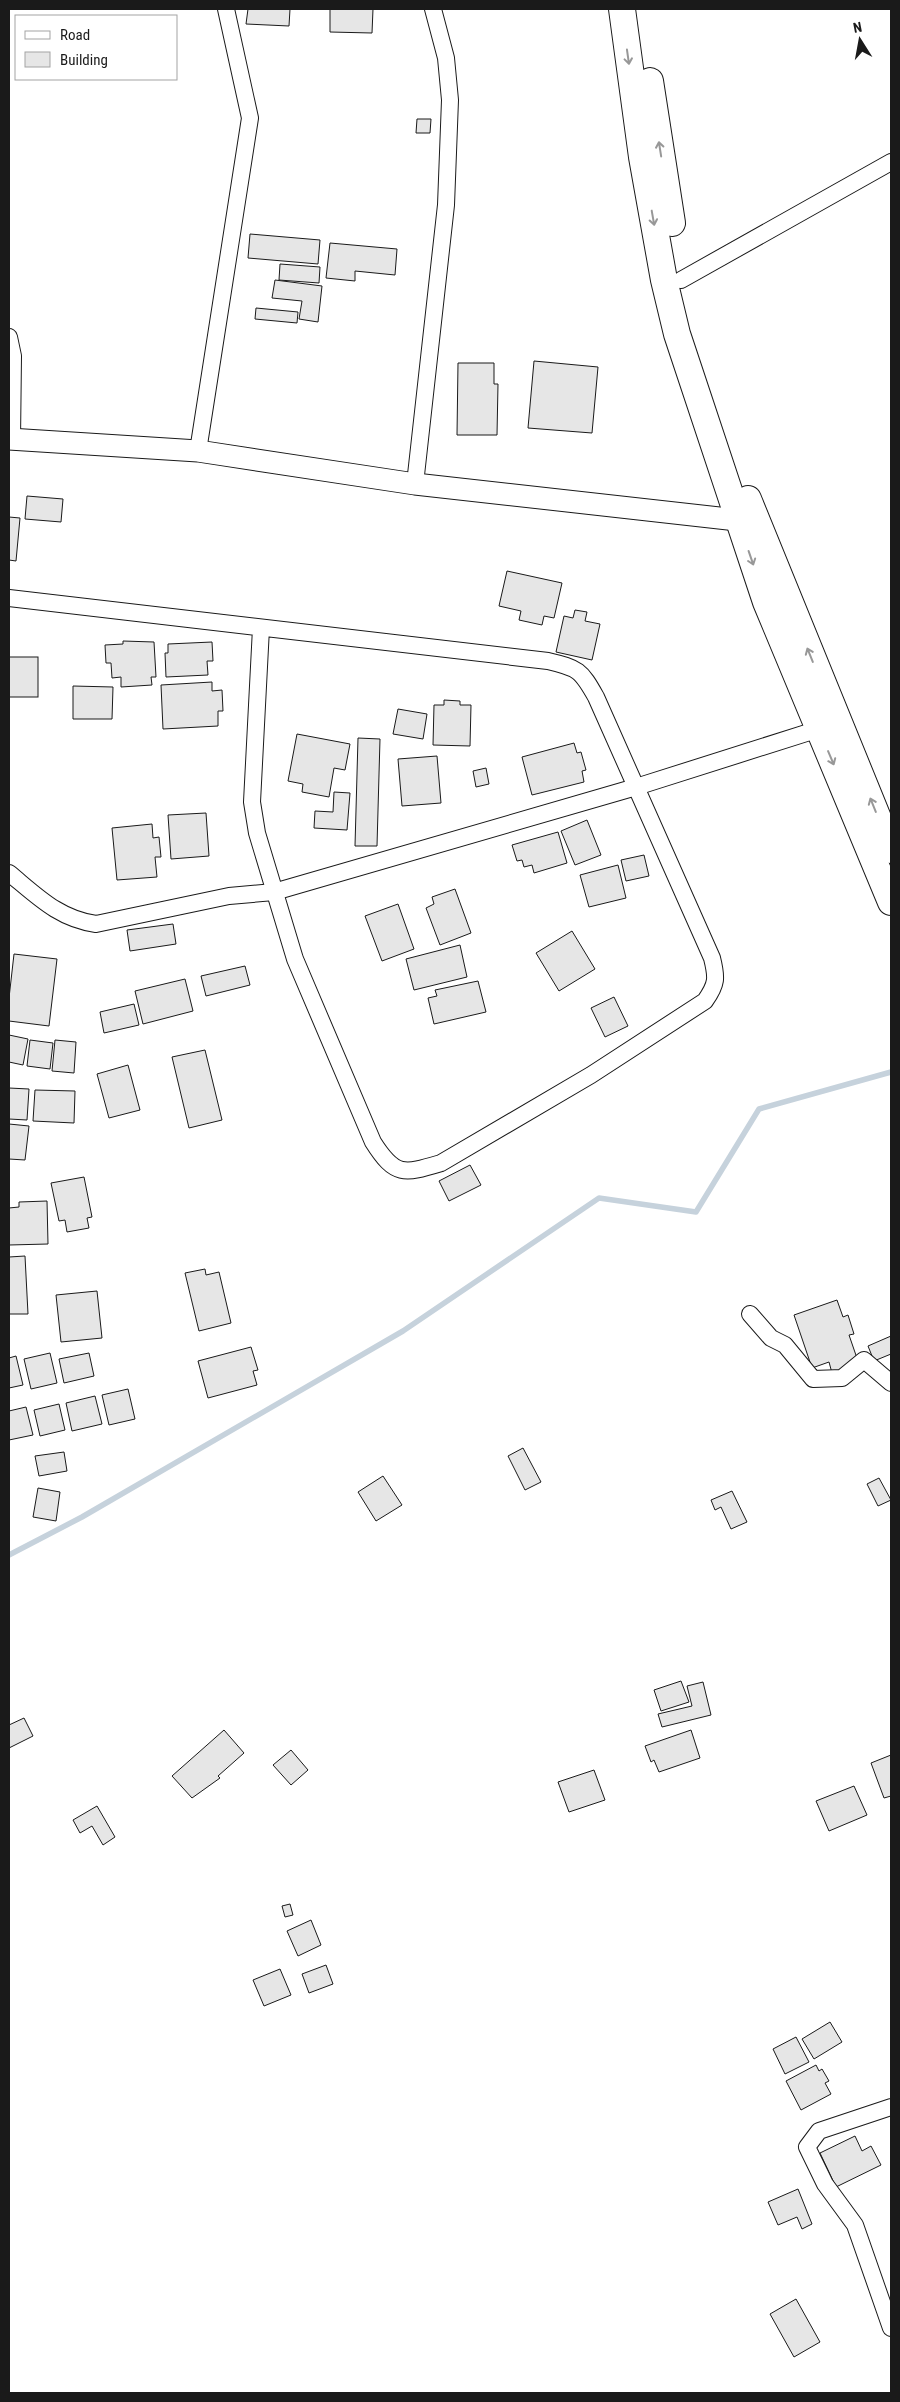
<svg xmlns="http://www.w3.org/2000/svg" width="900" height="2402" font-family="'Roboto Condensed',sans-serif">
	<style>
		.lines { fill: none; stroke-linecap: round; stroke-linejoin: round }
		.stream { stroke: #c6d2dc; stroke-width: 5.5 }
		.building { fill: #e6e6e6; stroke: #1a1a1a }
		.minor-casing { stroke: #1a1a1a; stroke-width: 18 }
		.tertiary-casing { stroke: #1a1a1a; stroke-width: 23 }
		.primary-casing { stroke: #1a1a1a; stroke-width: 28 }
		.minor { stroke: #fff; stroke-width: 16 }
		.tertiary { stroke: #fff; stroke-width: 21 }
		.primary { stroke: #fff; stroke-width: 26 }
		.oneway { stroke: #989898 }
	</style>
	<rect width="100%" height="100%" fill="#fff"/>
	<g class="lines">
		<path class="stream" d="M9,1555l73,-38 321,-186 196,-133 97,14 63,-103 132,-37"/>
	</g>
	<g class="building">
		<path d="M248,9h42l-1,17 -43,-2z"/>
		<path d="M330,9h43l-1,24 -42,-1z"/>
		<path d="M417,119h14l-1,14h-14z"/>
		<path d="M250,234l70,6 -2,24 -70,-6z"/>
		<path d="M330,243l67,6 -2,26 -40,-4v10l-29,-3z"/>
		<path d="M280,264l40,3 -1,16 -40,-3z"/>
		<path d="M275,280l47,6 -4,36 -19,-3 3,-18 -30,-3z"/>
		<path d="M256,308l42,4 -1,11 -42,-4z"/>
		<path d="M534,361l64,6 -6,66 -64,-5z"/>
		<path d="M458,363h36v21h4l-1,51h-40z"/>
		<path d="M27,496l36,3 -2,23 -36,-3z"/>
		<path d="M9,517l11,1 -4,43 -7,-1z"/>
		<path d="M507,571l55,12 -8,35 -10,-2 -2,9 -23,-5 2,-9 -22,-5z"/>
		<path d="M575,610l12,2 -2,9 15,3 -8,36 -36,-8 8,-36 9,2z"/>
		<path d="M123,641l31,1 2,35h-5l1,8 -31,2v-10l-9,1 -1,-15h-5l-1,-18 18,-1z"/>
		<path d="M212,642l1,19h-6l1,14 -42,2 -1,-24h3v-9z"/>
		<rect x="9" y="657" width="29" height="40"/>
		<path d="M212,682v9l10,-1 1,21h-5v15l-55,3 -2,-44z"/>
		<path d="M73,686l40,1 -1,32h-39z"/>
		<path d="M444,700l16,1v4h11l-1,41 -37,-1 1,-40h10z"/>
		<path d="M398,709l29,5 -4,25 -30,-5z"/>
		<path d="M297,734l53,10 -5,26 -11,-2 -5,29 -27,-5 1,-8 -15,-3z"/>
		<path d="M358,738l22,1 -3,107h-22z"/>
		<path d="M574,743l3,10 4,-1 5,18 -4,1 2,11 -52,13 -10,-38z"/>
		<path d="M437,756l4,47 -39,3 -4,-47z"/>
		<path d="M486,768l3,16 -13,3 -3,-16z"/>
		<path d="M334,792l16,1 -3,37 -33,-2 1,-17 18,1z"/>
		<path d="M206,813l3,43 -38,3 -3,-44z"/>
		<path d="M587,820l14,35 -26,10 -14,-34z"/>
		<path d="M152,824l1,14 6,-1 2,20h-6l2,20 -40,3 -5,-52z"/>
		<path d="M558,832l9,31 -33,10 -2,-8 -8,2 -2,-7 -5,1 -5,-16z"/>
		<path d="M644,855l5,21 -23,5 -5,-21z"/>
		<path d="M618,865l8,33 -37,9 -9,-32z"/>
		<path d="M455,889l16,44 -31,12 -14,-37 8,-4 -2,-7z"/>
		<path d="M398,904l16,45 -32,12 -17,-45z"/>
		<path d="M173,924l3,20 -46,7 -3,-21z"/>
		<path d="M572,931l23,38 -36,22 -23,-38z"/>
		<path d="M460,945l7,32 -53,13 -8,-31z"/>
		<path d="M14,954l43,5 -8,67 -40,-5v-23z"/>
		<path d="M245,966l5,19 -44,11 -5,-20z"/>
		<path d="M185,979l8,32 -50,13 -8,-33z"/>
		<path d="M478,981l8,31 -52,12 -6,-26 9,-2 -2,-6z"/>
		<path d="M614,997l14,29 -23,11 -14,-29z"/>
		<path d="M134,1004l5,21 -35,8 -4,-21z"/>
		<path d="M9,1035l19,4 -5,26 -14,-3z"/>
		<path d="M30,1040l23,3 -3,26 -23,-3z"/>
		<path d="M55,1040l21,2 -2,31 -22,-2z"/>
		<path d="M205,1050l17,70 -33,8 -17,-71z"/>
		<path d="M128,1065l12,45 -31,8 -12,-44z"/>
		<path d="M9,1088l20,1 -2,31 -18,-1z"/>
		<path d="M35,1090l40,1 -1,32 -41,-2z"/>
		<path d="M9,1124l20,2 -4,34 -16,-1z"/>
		<path d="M470,1165l11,20 -32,16 -10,-20z"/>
		<path d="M84,1177l8,40 -5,1 2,10 -22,4 -2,-12 -6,1 -8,-38z"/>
		<path d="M47,1201l1,43 -39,1v-37l10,-1v-5z"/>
		<path d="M25,1256l3,58h-19v-57z"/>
		<path d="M205,1269l1,6 13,-3 12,51 -32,8 -14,-58z"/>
		<path d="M97,1291l5,47 -41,4 -5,-47z"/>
		<path d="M837,1300l6,17 5,-2 6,19 -5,1 10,29 -27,9 -3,-11 -17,6 -18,-53z"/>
		<path d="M891,1336v18l-17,7 -6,-15z"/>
		<path d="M251,1347l7,23 -5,1 4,14 -49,13 -10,-37z"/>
		<path d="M50,1353l7,30 -26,6 -7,-30z"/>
		<path d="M89,1353l5,23 -30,7 -5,-24z"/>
		<path d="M16,1356l7,29 -14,3v-30z"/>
		<path d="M128,1389l7,30 -26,6 -7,-30z"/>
		<path d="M95,1396l7,28 -30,7 -6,-28z"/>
		<path d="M59,1404l6,26 -25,6 -6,-26z"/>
		<path d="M26,1407l7,28 -24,5v-29z"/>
		<path d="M523,1448l18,34 -16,8 -17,-34z"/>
		<path d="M64,1452l3,19 -28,5 -4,-20z"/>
		<path d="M383,1476l19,29 -26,16 -18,-29z"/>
		<path d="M879,1478l12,22 -13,6 -11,-22z"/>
		<path d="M38,1488l22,4 -4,29 -23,-4z"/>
		<path d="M732,1491l15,31 -16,7 -10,-22 -6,3 -4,-10z"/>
		<path d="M681,1681l8,21 -28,9 -7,-21z"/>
		<path d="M703,1682l8,33 -49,12 -4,-13 34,-8 -5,-20z"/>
		<path d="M24,1718l9,18 -24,12v-23z"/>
		<path d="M224,1730l20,23 -26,23 2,2 -28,20 -20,-22z"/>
		<path d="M691,1730l9,28 -41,14 -5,-12 -3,2 -6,-16z"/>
		<path d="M291,1750l17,20 -17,15 -18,-20z"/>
		<path d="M891,1755v41l-7,2 -13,-35z"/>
		<path d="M594,1770l11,30 -36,12 -11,-30z"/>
		<path d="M854,1786l13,29 -38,16 -13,-30z"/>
		<path d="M97,1806l18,31 -12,8 -11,-19 -12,7 -7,-13z"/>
		<path d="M290,1904l3,11 -8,2 -3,-11z"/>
		<path d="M311,1920l10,25 -23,11 -11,-25z"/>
		<path d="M326,1965l7,19 -24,9 -7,-19z"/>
		<path d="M280,1969l11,26 -27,11 -11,-26z"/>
		<path d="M830,2022l12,20 -28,17 -12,-20z"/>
		<path d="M796,2037l13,25 -24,12 -12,-25z"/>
		<path d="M816,2065l3,6 3,-2 7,12 -4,2 6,11 -30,16 -15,-29z"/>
		<path d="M855,2136l7,15 9,-5 10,19 -45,22 -16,-34z"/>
		<path d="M798,2189l14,35 -10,5 -5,-12 -19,8 -10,-23z"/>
		<path d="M796,2299l24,43 -26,15 -24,-43z"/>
	</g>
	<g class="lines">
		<g class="minor-casing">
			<g id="minor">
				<path d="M681,280l210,-118"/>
				<path d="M9,337l4,19 -1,84"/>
				<path d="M198,451l52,-333 -24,-109"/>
				<path d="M415,484l31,-279 4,-105 -4,-42 -13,-49"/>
				<path d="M9,598l539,63c30,7 33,9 48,36l116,261c5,20 5,26 -7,43l-114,74 -150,88c-37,11 -46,14 -68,-21l-78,-183 -38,-126 -5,-31 9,-174"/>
				<path d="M9,873c28,23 50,46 87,51l133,-28 45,-4 362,-105 183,-58"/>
				<path d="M750,1314l21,24 14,7 28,34 29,-1 22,-18 27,23"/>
				<path d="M891,2107l-72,24 -12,16 18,37 30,41 36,103"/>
			</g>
		</g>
		<g class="tertiary-casing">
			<path id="tertiary" d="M9,439l189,12 217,33 322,36"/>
		</g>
		<g class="primary-casing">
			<g id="primary">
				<path d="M622,9l20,148 22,123 13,54 89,268 125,300"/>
				<path d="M650,81l22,142"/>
				<path d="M748,499l143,351"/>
			</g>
		</g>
		<use href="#minor" class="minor"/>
		<use href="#tertiary" class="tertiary"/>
		<use href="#primary" class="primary"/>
	</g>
	<defs><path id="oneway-shaft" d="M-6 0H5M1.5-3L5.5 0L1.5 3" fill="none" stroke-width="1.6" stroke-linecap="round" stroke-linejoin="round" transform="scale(1.25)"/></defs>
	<g class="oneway">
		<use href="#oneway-shaft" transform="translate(628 57) rotate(82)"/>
		<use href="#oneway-shaft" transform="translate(660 149) rotate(-99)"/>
		<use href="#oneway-shaft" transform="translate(653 218) rotate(80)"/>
		<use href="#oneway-shaft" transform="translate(751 558) rotate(71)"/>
		<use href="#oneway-shaft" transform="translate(810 655) rotate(-112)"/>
		<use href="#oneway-shaft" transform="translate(831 758) rotate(67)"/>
		<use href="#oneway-shaft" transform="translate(873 805) rotate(-112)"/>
	</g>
	<rect width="900" height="2402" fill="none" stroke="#1a1a1a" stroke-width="20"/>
	<rect x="15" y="15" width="162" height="65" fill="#ffffff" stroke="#a3a3a3"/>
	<rect x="25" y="31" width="25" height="8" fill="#ffffff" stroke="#a3a3a3"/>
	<text x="60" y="40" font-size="15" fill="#1a1a1a">Road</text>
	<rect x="25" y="52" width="25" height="15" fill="#e6e6e6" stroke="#a3a3a3"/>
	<text x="60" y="65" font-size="15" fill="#1a1a1a">Building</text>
	<g transform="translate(860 40) rotate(349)" stroke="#ffffff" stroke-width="4" paint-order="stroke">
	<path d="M0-4L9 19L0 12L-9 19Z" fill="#1a1a1a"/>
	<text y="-8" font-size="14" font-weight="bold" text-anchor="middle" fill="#1a1a1a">N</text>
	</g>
</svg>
